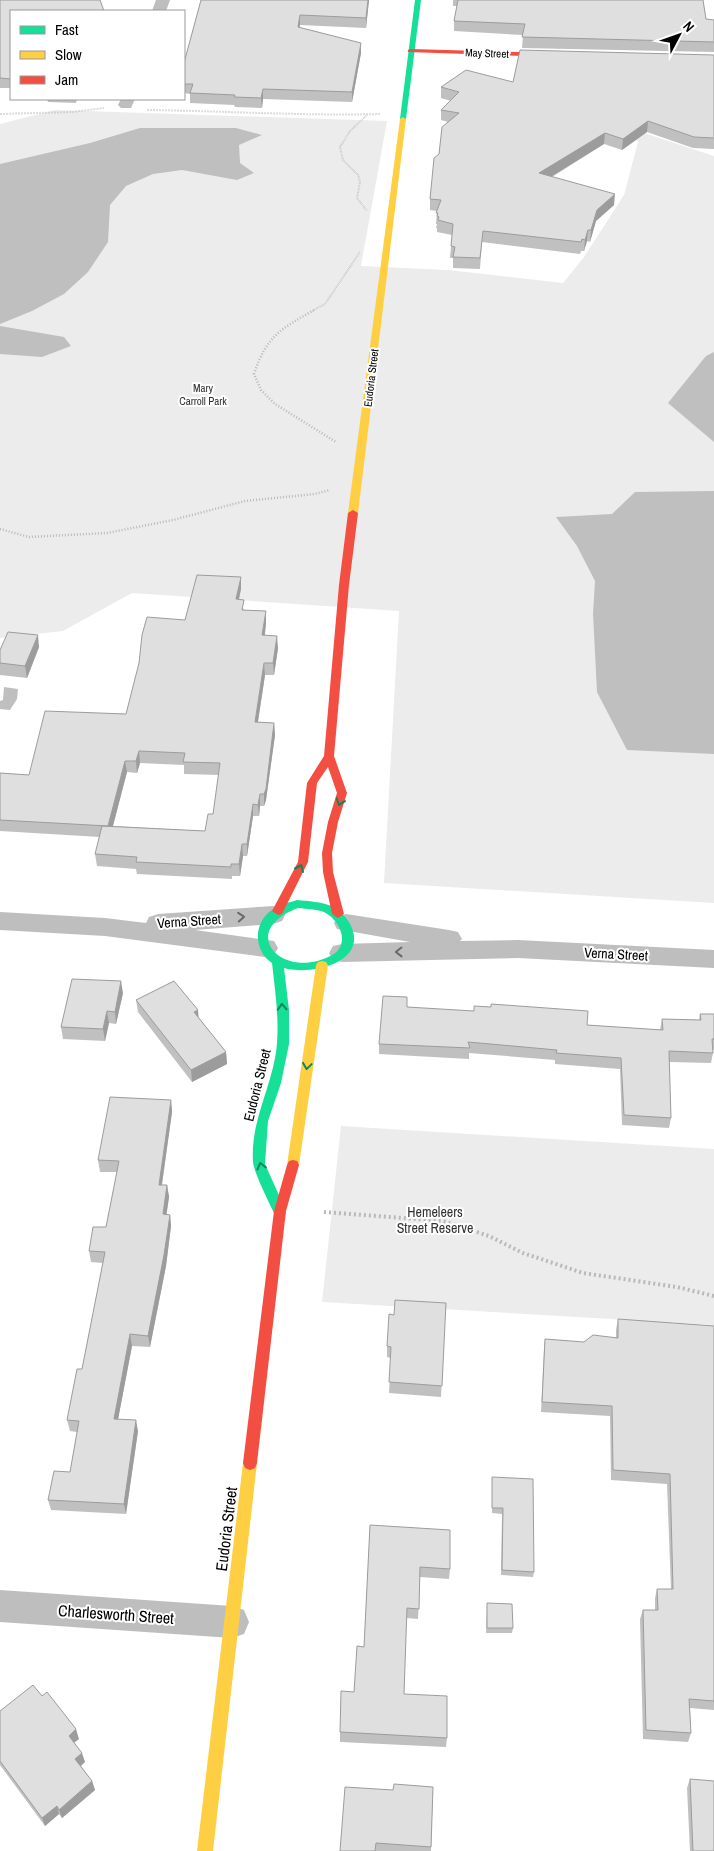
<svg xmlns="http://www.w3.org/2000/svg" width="714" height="1851" font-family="'Archivo Narrow',sans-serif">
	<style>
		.green { fill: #ececec }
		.water { fill: #bfbfbf }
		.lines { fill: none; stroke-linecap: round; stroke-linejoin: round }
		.path-far2 { stroke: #b9b9b9; stroke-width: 2; stroke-dasharray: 0.5 1; stroke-linecap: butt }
		.path-far1 { stroke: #b9b9b9; stroke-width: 2.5; stroke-dasharray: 1 2; stroke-linecap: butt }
		.path { stroke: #b9b9b9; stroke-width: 4; stroke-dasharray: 2 3; stroke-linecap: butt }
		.street { fill: #bebebe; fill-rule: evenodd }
		.fast { fill: #16e098; fill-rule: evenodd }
		.slow { fill: #ffcf43; fill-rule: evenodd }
		.jam { fill: #f24e42; fill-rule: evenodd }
		.wall { fill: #c0c0c0; fill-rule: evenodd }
		.shaded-wall { fill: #9c9c9c }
		.building { fill: #dfdfdf; stroke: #9c9c9c }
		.oneway { stroke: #0d865b }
		.oneway2 { stroke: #686868 }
		.labels { text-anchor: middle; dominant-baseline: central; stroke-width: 4; stroke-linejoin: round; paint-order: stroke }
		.far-street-label { font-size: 11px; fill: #000; stroke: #fff }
		.far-park-label { font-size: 11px; fill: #333; stroke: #fff }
		.street-label { font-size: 14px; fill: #000; stroke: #fff }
		.park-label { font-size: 14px; fill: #333; stroke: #fff }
		.near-street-label { font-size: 16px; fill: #000; stroke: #fff }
	</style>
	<rect width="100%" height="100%" fill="#fff"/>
	<g class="green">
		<path d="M55,110l332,11 -26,145 87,4 115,13 21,-26 40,-62 14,-53 -5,-5 8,-5 73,24v747l-330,-20 15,-272 -267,-18 -69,38 -63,7v-514z"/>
		<path d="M341,1126l373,23v176l-392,-23z"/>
	</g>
	<g class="water">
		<path d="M140,128h96l26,7 -23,10 1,18 14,10 -17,7 -55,-10 -29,4 -27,12 -16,19 -2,37 -20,30 -24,22 -32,17 -32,13v-160l90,-21z"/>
		<path d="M0,326l64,11 7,9 -29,11 -42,-3z"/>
		<path d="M714,352v90l-46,-39 38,-47z"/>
		<path d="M714,491v263l-87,-4 -30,-58 -4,-78 2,-33 -18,-35 -21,-29 56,-3 23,-22z"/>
		<path d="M4,687l14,2 -1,10 -7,11 -10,-1v-8l3,-1z"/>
	</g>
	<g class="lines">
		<g class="path-far2">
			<path d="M147,110c78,1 156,6 234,4"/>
			<path d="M0,114l72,-2 32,-4"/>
			<path d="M367,115l-17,16 -10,16 3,13 15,15 2,7 -3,16 10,13"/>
			<path d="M312,311l13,-7 35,-52"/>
		</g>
		<g class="path-far1">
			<path d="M314,310c-33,19 -47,25 -60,64l7,16 14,14 61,38"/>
			<path d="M0,529l29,8 78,-4 66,-13 72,-19 70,-7 15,-4"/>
		</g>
		<path class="path" d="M324,1212l119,9 46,15 34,17 60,20 94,14 37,9"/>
		<g class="street">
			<path d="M156,0h14l-4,11h-14z"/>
			<path d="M121,99h14l-4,9h-10l-3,-3z"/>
			<path d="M273,906l9,3 3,6 -3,6 -9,3 -78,6 79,11 4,7 -4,7 -9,2 -160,-21 -105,-6v-18l105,6 41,5 3,-6 9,-3z"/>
			<path d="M346,914l103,16 9,2 4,7 -2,2 58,-1 196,10v18l-196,-10 -176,4 -9,-2 -4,-7 4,-7 9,-2 68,-2 -73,-13 -3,-6 3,-6z"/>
			<path d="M0,1590l232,16 12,4 5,12 -5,12 -12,4 -232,-16z"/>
		</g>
		<g class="fast">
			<path d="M415,0h6l-15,119 -3,2 -3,-2z"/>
			<path d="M297,900c12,1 24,2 35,6 7,4 12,9 17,16 23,40 -37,54 -65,46l5,42v34l-8,39 -13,38 -3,43 21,47 -1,4 -5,1 -5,-1c-5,-11 -21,-42 -22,-53 -3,-42 21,-78 24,-119 2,-26 -2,-53 -5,-80 -17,-11 -19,-36 -4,-50 8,-7 19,-10 29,-13zM298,908c9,1 18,1 26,4 16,8 27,32 8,43 -48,27 -97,-23 -34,-47z"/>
		</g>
		<g class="slow">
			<path d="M403,117l3,2 -48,394 -5,3 -5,-3 52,-394z"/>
			<path d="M322,961l4,1 2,3 -29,200 -2,4 -4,1 -4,-1 -2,-4 29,-200 2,-3z"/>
			<path d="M250,1456l5,2 2,5 -44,388h-16l46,-388 2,-5z"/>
		</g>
		<g class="jam">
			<path d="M410,49l145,4 3,2 -3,2 -147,-5v-2z"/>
			<path d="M353,510l5,3 -9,72 -15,171 13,37 -9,29 -6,31 1,19 11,42 -6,4 -6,-4 -9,-42 -1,-19 6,-31 9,-29 -9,-26 -11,16 -9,79 -26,52 -4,1 -6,-4 26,-49 9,-79 17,-27 15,-171 9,-72z"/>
			<path d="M293,1160l4,1 2,4 -13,46 -29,252 -2,5 -5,2 -5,-2 -2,-5 31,-252 13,-46 2,-4z"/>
		</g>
	</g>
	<g class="wall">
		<path d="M0,0l11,11v77h-11z"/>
		<path d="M201,0h168l-3,28 -66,-3 -1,3 62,25 -9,49 -89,-3 -1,9 -27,-1 -1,-2 -44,-2v-9l-6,-1v-30z"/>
		<path d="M453,0h250l3,19 8,1v32l-192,-4 1,-13 -69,-4v-10l3,-15h-4z"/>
		<path d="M714,55v94l-21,-1 -46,-16 -25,18 -18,-6 -52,33 62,28 -18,16 -6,21 -3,-1 -3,10h-3l-1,3 -98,-12 -2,27 -27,-1v-10h-3l2,-23 -15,-3v-4h-1l1,-4h-1l1,-13 -7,-1v-11l9,-45 9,-32 -7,-2v-10l10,-9 -10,-3v-11l72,-5z"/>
		<path d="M47,99h30l-1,4 -28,-1z"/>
		<path d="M241,589l-2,11 5,10 22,1v12l-1,13 13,12 -4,27h-9l-7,47 16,1 1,12 -9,65 -2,6h-4l-1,10h-6l-6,40h-4l-3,20h-8v3l-95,-5 -1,-5 -39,-3 -2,-12 5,-17 -100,-6v-58l29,2 97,-61 59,-94zM140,763l44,2v9l35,1 -6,39 -8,17 -92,-5 14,-54 10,1z"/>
		<path d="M39,647l-12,31 -27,-3v-25z"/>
		<path d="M123,993l-7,31 -7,-1 -4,18 -42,-2 -2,-12z"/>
		<path d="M136,1000l62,10v7l28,35 1,12 -35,18 -54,-70z"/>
		<path d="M407,1007l180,18 73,5 2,-11 37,1 1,-6h14v36h-1v3l-2,10 -42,-1 2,56 -2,10 -47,-3 -2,-56 -65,-5v-4l-86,-7v6l-90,-5v-10z"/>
		<path d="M171,1100l1,12 -10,73h5l2,12 -3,17 4,1 1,11 -5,40 -16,81 -18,-1 -14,73 20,12 -12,83 -75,-4 -3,-10 22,-28 7,-40 -7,-1 -3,-11 15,-51 21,-106 -12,-1 -2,-11 17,-24 11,-55h-17l-2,-12z"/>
		<path d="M446,1303l-5,94 -52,-4 2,-35 -4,-1v-11l7,-31z"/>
		<path d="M618,1319l96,7v384l-24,-2 1,25 -3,9 -45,-3 -3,-120 3,-9h12v-12l2,-9h14l-4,-105 -56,-4 -1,-64 -69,-4 3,-63 1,-10 39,3 32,-4v-8z"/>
		<path d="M492,1477l42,95 -1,5 -32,-2 1,-61 -10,-1z"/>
		<path d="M370,1525l80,44 -1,10 -29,-2 -2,42 -12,-1 -2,76 43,44 -1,9 -106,-5v-10l14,-40 10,-45z"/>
		<path d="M487,1603l26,25 -1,5h-26z"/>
		<path d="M42,1696l37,43 -5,3 11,20 -4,4 11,15 3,9 -33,28 -3,-4 -14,12 -45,-61v-54z"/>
		<path d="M690,1779l24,72h-24l-3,-63z"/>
		<path d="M433,1787l-2,64h-91l53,-61z"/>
	</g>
	<g class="shaded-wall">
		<path d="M368,0h1l-3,28v-10z"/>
		<path d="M300,15v10l-2,12v-10z"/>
		<path d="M361,43v10l-9,49v-10z"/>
		<path d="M263,89v10l-1,9 -1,-10z"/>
		<path d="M648,121l-1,11 -25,18 1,-11z"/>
		<path d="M605,133l-1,11 -65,40v-11z"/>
		<path d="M615,194l-1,11 -18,16 -6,21 1,-12 6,-20z"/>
		<path d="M588,230l-1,11 -3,10 1,-11z"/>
		<path d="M241,577v12l-5,22v-12z"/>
		<path d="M266,611v12l-3,24 -1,-12z"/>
		<path d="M38,635l1,12 -12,31 -2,-12z"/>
		<path d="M277,636l1,12 -4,27 -1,-12z"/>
		<path d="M264,663l1,12 -9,59 -1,-12z"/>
		<path d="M274,723l1,12 -9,65 -2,6v-12z"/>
		<path d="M139,751l1,12 -3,10 -1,-12z"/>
		<path d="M125,761l2,11 -17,65 -2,-11z"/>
		<path d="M260,794v12l-1,10 -1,-11z"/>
		<path d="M253,804v12l-6,40v-12z"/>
		<path d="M242,844l1,12 -3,20 -1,-12z"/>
		<path d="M121,981l2,12 -7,31 -1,-12z"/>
		<path d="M198,1010l1,12 -5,-10z"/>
		<path d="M107,1011l2,12 -4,18 -2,-12z"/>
		<path d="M226,1052l1,12 -35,18 -1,-12z"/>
		<path d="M171,1100l1,12 -12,85 -1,-12z"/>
		<path d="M167,1185l2,12 -4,29 -2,-12z"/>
		<path d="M170,1215l1,11 -5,40 -16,81 -2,-11z"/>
		<path d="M130,1334l2,12 -16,84 -2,-11z"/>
		<path d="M136,1420l2,11 -12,83 -2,-10z"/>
		<path d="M76,1729l3,10 -8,6 -2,-9z"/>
		<path d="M82,1753l3,9 -7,6 -3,-9z"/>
		<path d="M92,1781l3,9 -33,28 -3,-8z"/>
		<path d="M57,1806l2,8 -14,12 -3,-8z"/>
	</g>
	<g class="building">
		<path d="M0,0h100l4,11h-93v68l-11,-1z"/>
		<path d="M201,0h167l-2,18 -66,-3 -2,12 63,16 -9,49 -89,-3 -2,9 -27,-1 1,-2 -45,-2 3,-9h-9v-21z"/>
		<path d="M458,0h245l3,19 8,1v22l-192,-5 3,-13 -71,-3z"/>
		<path d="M520,50l194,5v83l-20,-1 -46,-16 -25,18 -18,-6 -66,40 76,21 -18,16 -6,20h-3l-3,10 -3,-1 -1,3 -98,-11 -3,27 -27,-1 2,-10 -4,-1 2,-22 -15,-4 1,-3 -2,-1 1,-3h-2l5,-13 -11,-1 4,-41 5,-4 3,-27 17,-14 -18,-3 18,-18 -18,-5 25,-17 47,12z"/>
		<path d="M197,575l44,2 -5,22 8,1 -2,10 24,1 -4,24 15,1 -4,27h-9l-9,59 19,1 -8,66 -2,5h-4l-2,11 -5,-1 -6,40h-5l-3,20h-8v3l-95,-5 1,-5 -42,-3 7,-28 103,5 3,-17h5l7,-51 -37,-1 2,-9 -46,-2 -3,10h-11l-17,65 -108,-6v-47l29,2 16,-64 81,3 13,-51 3,-28 5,-18 38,3z"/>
		<path d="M8,632l30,3 -13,31 -25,-3v-13z"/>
		<path d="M72,979l49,2 -6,31 -8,-1 -4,18 -42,-2z"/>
		<path d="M174,981l24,29 -4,2 32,40 -35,18 -55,-70z"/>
		<path d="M383,996l24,1v10l67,4v-5l17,1v-3l97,7 -1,14 76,5 -1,-11 39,1 -1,-6h14v25h-2l1,14 -44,-2 2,67 -47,-3 -3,-57 -65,-5 1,-3 -89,-8 2,6 -91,-4z"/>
		<path d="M110,1097l61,3 -12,85h8l-4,29 7,1 -6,40 -16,81 -18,-2 -16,85 22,1 -12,84 -76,-4 6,-29 16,1 9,-51 -12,-1 10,-51h5l23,-117 -16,-1 4,-24h13l13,-66 -21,-1z"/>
		<path d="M395,1300l51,3 -4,83 -53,-4 2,-35 -4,-1 2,-32 5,1z"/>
		<path d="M618,1319l96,7v375l-25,-2 2,34 -45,-3 -3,-120h15l-1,-21h16l-3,-115 -57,-4 -1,-64 -70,-4 3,-63 39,3 9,-7 25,3z"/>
		<path d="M492,1477l41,2 1,93 -32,-2 1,-62h-11z"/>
		<path d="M370,1525l80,5v39l-30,-2 -1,42 -12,-1 -3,86 43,2v42l-107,-6 1,-41 13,1 3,-46 7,1z"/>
		<path d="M487,1603l25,1 1,24h-26z"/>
		<path d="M33,1685l9,11 5,-4 29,37 -7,7 13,17 -7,6 17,22 -33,29 -2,-4 -15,12 -42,-57v-50z"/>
		<path d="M690,1779l24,2v70h-21z"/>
		<path d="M394,1784l39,3 -2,60 -55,-4 -1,8h-35l5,-64 48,3z"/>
	</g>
	<defs><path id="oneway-chevron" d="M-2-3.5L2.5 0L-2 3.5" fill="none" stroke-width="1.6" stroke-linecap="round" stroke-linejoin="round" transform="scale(1.25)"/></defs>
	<g class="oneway">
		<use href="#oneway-chevron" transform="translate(340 802) rotate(109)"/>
		<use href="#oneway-chevron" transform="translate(300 868) rotate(-66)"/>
		<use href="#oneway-chevron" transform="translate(282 1007) rotate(-93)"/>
		<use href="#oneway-chevron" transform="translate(307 1066) rotate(98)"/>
		<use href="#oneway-chevron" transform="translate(261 1166) rotate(-104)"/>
	</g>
	<g class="oneway2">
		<use href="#oneway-chevron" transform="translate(241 917) rotate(-4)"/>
		<use href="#oneway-chevron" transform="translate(399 952) rotate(179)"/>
	</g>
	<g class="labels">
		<g class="far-street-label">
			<text transform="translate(487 53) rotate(2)">May Street</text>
			<text transform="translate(371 378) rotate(-83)">Eudoria Street</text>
		</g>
		<g class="far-park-label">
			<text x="203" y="388">Mary<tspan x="203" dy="13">Carroll Park</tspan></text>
		</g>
		<g class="street-label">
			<text transform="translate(189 921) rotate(-4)">Verna Street</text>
			<text transform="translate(616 954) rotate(3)">Verna Street</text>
			<text transform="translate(257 1085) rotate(-76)">Eudoria Street</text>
		</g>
		<g class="park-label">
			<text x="435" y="1212">Hemeleers<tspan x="435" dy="16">Street Reserve</tspan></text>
		</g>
		<g class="near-street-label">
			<text transform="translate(226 1529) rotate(-83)">Eudoria Street</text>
			<text transform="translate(116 1614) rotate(4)">Charlesworth Street</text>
		</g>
	</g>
	<rect x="10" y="10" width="175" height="90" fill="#ffffff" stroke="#999999"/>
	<rect x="20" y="26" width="25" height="8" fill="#16e098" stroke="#999999"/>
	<text x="55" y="35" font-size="15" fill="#000000">Fast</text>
	<rect x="20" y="51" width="25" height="8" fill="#ffcf43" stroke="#999999"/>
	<text x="55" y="60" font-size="15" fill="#000000">Slow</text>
	<rect x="20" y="76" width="25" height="8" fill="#f24e42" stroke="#999999"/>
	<text x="55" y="85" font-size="15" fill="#000000">Jam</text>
	<g transform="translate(679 35) rotate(49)" stroke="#ffffff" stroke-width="4" paint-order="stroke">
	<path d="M0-4L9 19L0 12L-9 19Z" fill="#000000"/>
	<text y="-8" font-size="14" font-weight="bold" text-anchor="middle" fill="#000000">N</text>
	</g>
</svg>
